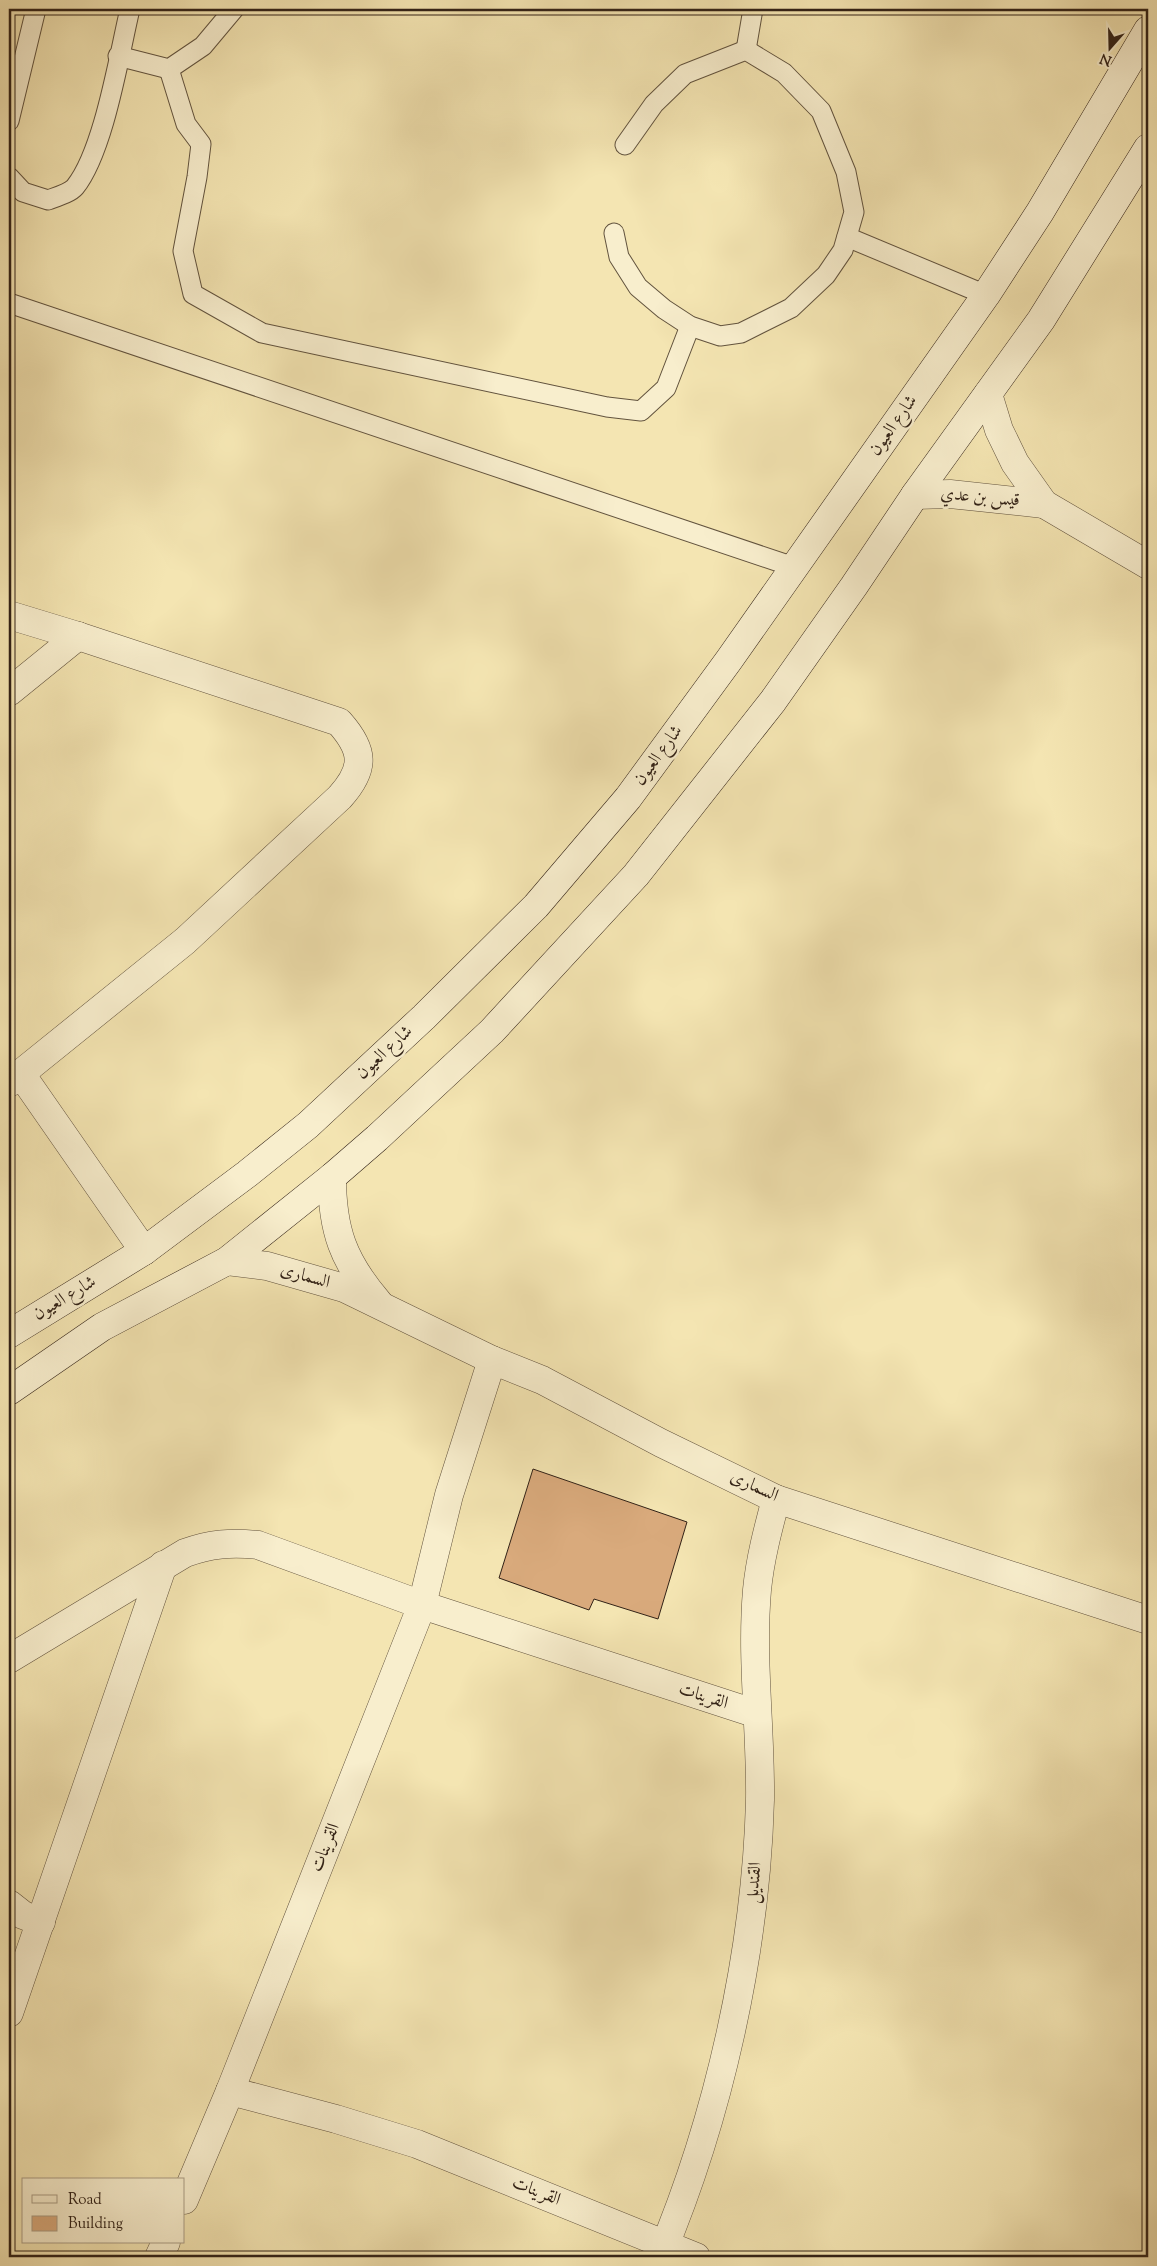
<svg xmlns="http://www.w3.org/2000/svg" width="1157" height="2266" font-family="'Sorts Mill Goudy',Amiri,serif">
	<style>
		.building { fill: #d9aa7c; stroke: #322217 }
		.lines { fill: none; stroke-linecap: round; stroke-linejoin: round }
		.lane-casing { stroke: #62533e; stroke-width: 21 }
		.street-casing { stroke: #62533e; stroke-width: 29 }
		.secondary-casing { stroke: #322217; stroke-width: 29 }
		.lane { stroke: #f8eecd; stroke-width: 19 }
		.street { stroke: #f8eecd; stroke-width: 28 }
		.secondary { stroke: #f8eecd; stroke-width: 28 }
		.labels { text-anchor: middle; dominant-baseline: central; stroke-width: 5; stroke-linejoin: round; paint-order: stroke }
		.street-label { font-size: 18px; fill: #322217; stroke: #f8eecd }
	</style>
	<rect width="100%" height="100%" fill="#f4e5b2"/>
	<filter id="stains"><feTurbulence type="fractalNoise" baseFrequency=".004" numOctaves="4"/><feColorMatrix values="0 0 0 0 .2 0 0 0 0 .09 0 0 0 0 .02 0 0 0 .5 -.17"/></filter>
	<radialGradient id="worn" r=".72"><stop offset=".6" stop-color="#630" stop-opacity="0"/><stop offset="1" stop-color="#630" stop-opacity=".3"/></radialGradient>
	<path class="building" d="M533,1469l154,53 -29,97 -64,-20 -5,11 -90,-32z"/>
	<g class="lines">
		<g class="lane-casing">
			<g id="lane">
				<path d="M746,50l7,-41"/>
				<path d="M118,56l51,13 34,-23 31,-37"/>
				<path d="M169,69l17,55 15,20 -4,33 -14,74 10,43 69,39 345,74 34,4 25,-23 24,-62"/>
				<path d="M9,121l27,-112"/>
				<path d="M9,177l14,15 25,8c8,-3 22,-7 27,-13 29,-36 44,-132 55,-178"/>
				<path d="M614,233l5,24 19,30 26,22 26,17 30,10 21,-3 50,-25 35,-33 17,-25 11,-38 -8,-40 -25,-61 -37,-38 -38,-23 -61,24 -31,30 -29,41"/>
				<path d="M847,237l139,58"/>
				<path d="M9,303l785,264"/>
			</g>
		</g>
		<g class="street-casing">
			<g id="street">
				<path d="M988,394l11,36 16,33 29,41 104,61"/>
				<path d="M915,495l35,-1 94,10"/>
				<path d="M9,615l69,21 261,86c25,28 27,46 1,75l-155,144 -176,142"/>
				<path d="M9,692l69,-56"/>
				<path d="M21,1074l123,177"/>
				<path d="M332,1177c0,53 11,84 46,125"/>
				<path d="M227,1261l40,5 77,22 148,72 50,20 119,63 115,56 372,121"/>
				<path d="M9,1659l176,-106c25,-9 46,-11 73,-8l164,60 335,109"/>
				<path d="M9,1904l14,11 18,7"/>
				<path d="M9,2013l154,-448"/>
				<path d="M230,2091l106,28 81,25 279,113"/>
				<path d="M184,2200l46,-109 192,-486 27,-110 43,-135"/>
				<path d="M159,2257l7,-15"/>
				<path d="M660,2257c59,-140 96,-305 100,-457 1,-70 -9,-140 -3,-210 3,-31 11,-61 19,-91"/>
			</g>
		</g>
		<g class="secondary-casing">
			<g id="secondary">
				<path d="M9,1334l135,-83 103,-77 61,-49 116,-108 112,-111 92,-108 101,-138 257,-365 54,-83 108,-182"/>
				<path d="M9,1391l93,-64 125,-66 105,-84 45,-39 115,-107 144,-156 137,-174 81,-115 61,-91 126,-175 107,-172"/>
			</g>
		</g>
		<use href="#lane" class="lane"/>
		<use href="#street" class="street"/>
		<use href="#secondary" class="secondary"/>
	</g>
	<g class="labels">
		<g class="street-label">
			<text transform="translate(894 426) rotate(-55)">شارع العيون</text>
			<text transform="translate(980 498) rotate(5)">قيس بن عدي</text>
			<text transform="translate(659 756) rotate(-54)">شارع العيون</text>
			<text transform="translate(385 1053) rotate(-43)">شارع العيون</text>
			<text transform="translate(305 1277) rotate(16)">السمارى</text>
			<text transform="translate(65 1299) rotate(-31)">شارع العيون</text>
			<text transform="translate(754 1487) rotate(25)">السمارى</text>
			<text transform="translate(703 1697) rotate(18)">القرينات</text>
			<text transform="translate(326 1848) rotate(-68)">القرينات</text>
			<text transform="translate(755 1883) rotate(-86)">القنديل</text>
			<text transform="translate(536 2192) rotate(22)">القرينات</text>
		</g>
	</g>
	<rect width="1157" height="2266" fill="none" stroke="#f4e5b2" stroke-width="30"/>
	<rect x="10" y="10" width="1137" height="2246" fill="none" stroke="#322217" stroke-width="2.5"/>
	<rect x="15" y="15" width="1127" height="2236" fill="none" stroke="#322217"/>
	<rect x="22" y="2178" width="162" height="65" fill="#f8eecd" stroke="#a99c84"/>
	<rect x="32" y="2195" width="25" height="8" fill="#f8eecd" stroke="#a99c84"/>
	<text x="68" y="2204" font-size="15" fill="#322217">Road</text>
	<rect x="32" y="2216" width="25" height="15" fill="#d9aa7c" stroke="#a99c84"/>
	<text x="68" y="2228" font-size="15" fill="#322217">Building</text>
	<g transform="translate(1110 48) rotate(200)" stroke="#f8eecd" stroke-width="4" paint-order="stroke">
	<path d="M0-4L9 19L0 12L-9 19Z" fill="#322217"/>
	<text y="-8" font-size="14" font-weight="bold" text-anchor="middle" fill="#322217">N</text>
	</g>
	<rect width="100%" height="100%" filter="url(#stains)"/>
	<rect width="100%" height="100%" fill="url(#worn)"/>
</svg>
